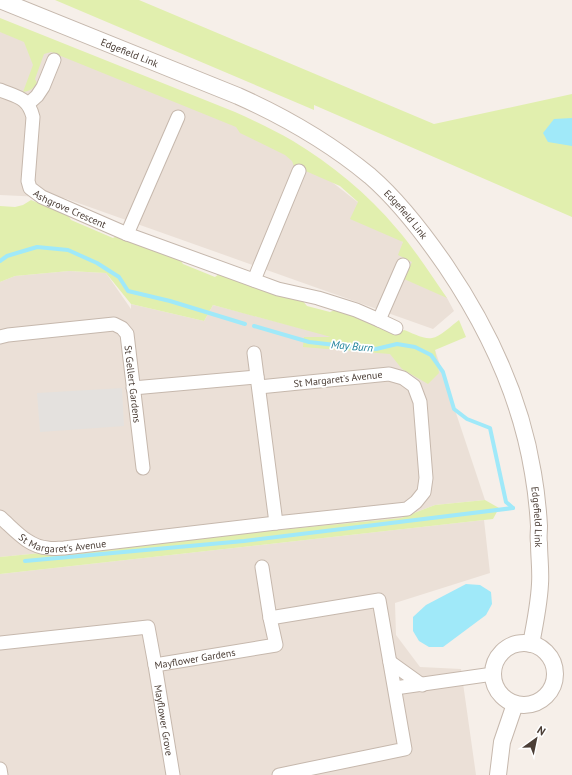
<svg xmlns="http://www.w3.org/2000/svg" width="572" height="775" font-family="'PT Sans',sans-serif">
	<style>
		.residential { fill: #ebe0d7 }
		.green { fill: #e1efae }
		.parking { fill: #e4e1de }
		.water { fill: #a0e9f9 }
		.lines { fill: none; stroke-linecap: round; stroke-linejoin: round }
		.stream { stroke: #a0e9f9; stroke-width: 4 }
		.minor-casing { stroke: #c6b8ad; stroke-width: 15 }
		.tertiary-casing { stroke: #c6b8ad; stroke-width: 18 }
		.minor { stroke: #fff; stroke-width: 13 }
		.tertiary { stroke: #fff; stroke-width: 16 }
		.labels { text-anchor: middle; dominant-baseline: central; stroke-width: 3.5; stroke-linejoin: round; paint-order: stroke }
		.street-label { font-size: 10px; fill: #4b3e36; stroke: #fff }
		.water-label { font-size: 11px; font-style: italic; fill: #1d8199; stroke: #fff }
	</style>
	<rect width="100%" height="100%" fill="#f6efe9"/>
	<g class="residential">
		<path d="M0,22l290,127 103,81 54,68 7,13 -21,18 -369,-131 -64,-3z"/>
		<path d="M69,271l37,2 25,36v-5l73,17 9,-16 121,32 101,13 50,150 -50,5 -34,13 -401,39v-275l15,-6z"/>
		<path d="M484,520l6,53 -95,30 1,32 24,32 41,2 15,106h-476v-201z"/>
	</g>
	<g class="green">
		<path d="M55,0h84l295,124 138,-30v123l-258,-112v5z"/>
		<path d="M0,18l235,94c20,9 39,18 58,29 38,23 75,53 104,88 19,22 34,46 50,69l-43,-19 8,-17 -14,-7 5,-13 -53,-23 8,-17 -18,-16 -46,-20 -2,-5 -7,-6 -45,-22 -4,-6 -185,-75 -7,2 -9,25 2,4c-4,6 -7,8 -14,9l10,-27 -9,-23 -24,-10z"/>
		<path d="M31,200l37,15 3,5 42,18 5,-3 61,23 4,6 32,13 4,-3 83,26 5,6 23,6 5,-2 22,7 37,17 10,-4c6,2 21,10 28,8 8,-1 20,-13 27,-18l7,17 -31,13 4,23 -11,11 -26,-15 -12,-15 -87,-7 1,-10h27l-118,-32 -9,16 -73,-17 -25,-31 -37,-2 -54,5 -15,6v-76l15,1 8,-2z"/>
		<path d="M485,500l14,8 -6,11 -493,55v-17l401,-39 34,-13z"/>
	</g>
	<path class="parking" d="M122,388l2,38 -84,6 -3,-39z"/>
	<g class="water">
		<path d="M572,118v28l-24,-4 -5,-9 11,-14z"/>
		<path d="M466,584l14,1 11,7 1,12 -6,11 -43,32h-14l-10,-6 -6,-10v-14l13,-12z"/>
	</g>
	<g class="lines">
		<g class="stream">
			<path d="M0,261l7,-5 30,-9 31,3 29,13 22,14 9,14 42,10 75,23"/>
			<path d="M254,326l55,16 44,5 23,2 21,-5 18,3 16,8 12,17 11,37 13,10 23,9 16,74 7,6"/>
			<path d="M25,561l219,-20 269,-33"/>
		</g>
		<g class="minor-casing">
			<g id="minor">
				<path id="s1" d="M0,90c17,7 28,7 33,27l-5,64 2,7 12,9 85,37 151,55 40,9 38,12 23,10 24,-55"/>
				<path d="M28,104l9,-8 6,-9 11,-27"/>
				<path d="M127,234l51,-117"/>
				<path d="M254,280l45,-109"/>
				<path d="M379,320l17,8"/>
				<path id="s2" d="M0,337l8,-2 106,-11 8,4 5,6 16,134"/>
				<path d="M254,353l22,170"/>
				<path d="M133,388l124,-11"/>
				<path id="s3" d="M0,517c14,12 28,30 48,31 5,1 11,0 16,0l212,-25 131,-14 9,-7 8,-10 2,-14 -6,-76 -6,-16 -11,-8 -14,-4 -130,13"/>
				<path d="M262,567l8,51"/>
				<path id="s4" d="M0,643l148,-16 7,38 121,-20 -6,-27 109,-18 26,149 -126,26"/>
				<path d="M390,662l32,23"/>
				<path id="s5" d="M155,665l18,110"/>
				<path d="M395,688l98,-14"/>
				<path d="M0,769l1,6"/>
			</g>
		</g>
		<g class="tertiary-casing">
			<g id="tertiary">
				<path id="s6" d="M0,0l238,96c47,21 92,47 132,80 30,26 54,58 76,90 42,62 75,133 87,207 3,17 5,36 6,53 0,6 -1,12 0,17 0,14 2,27 1,41 -1,20 -5,40 -9,60"/>
				<circle cx="524" cy="674" r="31"/>
				<path d="M498,775l4,-33 13,-38"/>
			</g>
		</g>
		<use href="#minor" class="minor"/>
		<use href="#tertiary" class="tertiary"/>
	</g>
	<g class="labels">
		<g class="street-label">
			<text stroke="none"><textPath href="#s6" startOffset="140">Edgefield Link</textPath></text>
			<text stroke="none"><textPath href="#s1" startOffset="162">Ashgrove Crescent</textPath></text>
			<text stroke="none"><textPath href="#s6" startOffset="464">Edgefield Link</textPath></text>
			<text transform="translate(338 379) rotate(-6)">St Margaret's Avenue</text>
			<text stroke="none"><textPath href="#s2" startOffset="182">St Gellert Gardens</textPath></text>
			<text stroke="none"><textPath href="#s6" startOffset="800">Edgefield Link</textPath></text>
			<text stroke="none"><textPath href="#s3" startOffset="72">St Margaret's Avenue</textPath></text>
			<text stroke="none"><textPath href="#s4" startOffset="228">Mayflower Gardens</textPath></text>
			<text stroke="none"><textPath href="#s5" startOffset="56">Mayflower Grove</textPath></text>
		</g>
		<g class="water-label">
			<text transform="translate(352 346) rotate(5)">May Burn</text>
		</g>
	</g>
	<g transform="translate(536 739) rotate(33)" stroke="#ffffff" stroke-width="3" paint-order="stroke">
	<path d="M0-3L7 15L0 10L-7 15Z" fill="#4b3e36"/>
	<text y="-6" font-size="11" font-weight="bold" text-anchor="middle" fill="#4b3e36">N</text>
	</g>
</svg>
